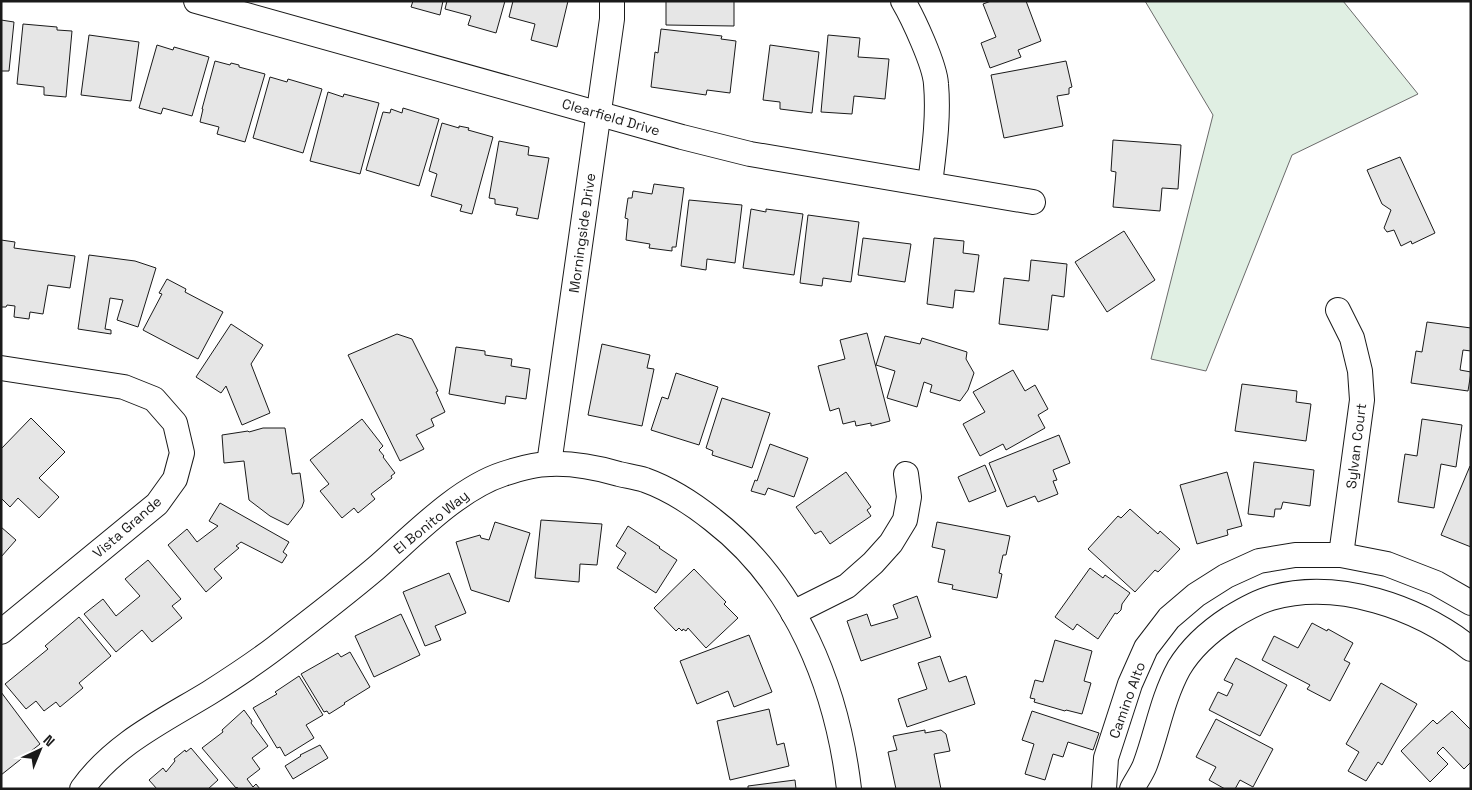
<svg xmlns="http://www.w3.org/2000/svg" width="1472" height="790" font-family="'Space Grotesk',sans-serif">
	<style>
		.green { fill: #e0efe3; stroke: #6a6a6a }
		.building { fill: #e6e6e6; stroke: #1a1a1a }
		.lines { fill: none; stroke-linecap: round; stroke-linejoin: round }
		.street-casing { stroke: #1a1a1a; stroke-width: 26 }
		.street { stroke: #fff; stroke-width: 24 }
		.labels { text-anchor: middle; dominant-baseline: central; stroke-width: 4; stroke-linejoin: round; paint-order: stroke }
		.street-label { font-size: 14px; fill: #1a1a1a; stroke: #fff }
	</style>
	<rect width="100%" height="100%" fill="#fff"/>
	<path class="green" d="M1145,1h198l75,93 -126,61 -86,216 -55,-12 62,-244z"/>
	<g class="building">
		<path d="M413,1h30l-3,14 -29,-8z"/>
		<path d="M447,1h58l-9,32 -28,-8 3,-9 -26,-7z"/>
		<path d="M513,1h55l-11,46 -26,-7 4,-16 -26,-7z"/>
		<path d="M666,1h68v25l-68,-1z"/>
		<path d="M991,1h35l15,40 -23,9 3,7 -31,11 -9,-25 15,-6 -13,-33z"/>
		<path d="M1,20l13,2 -5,49h-8z"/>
		<path d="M23,24l34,3v3l15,1 -6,66 -22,-2v-8l-27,-3z"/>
		<path d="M661,29l61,7 -1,3 15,2 -6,52 -23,-3 -1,5 -55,-8 4,-35 3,1z"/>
		<path d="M89,35l50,7 -8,59 -50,-6z"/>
		<path d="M828,35l32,3 -2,19 31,2 -4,40 -31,-3 -2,18 -31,-2z"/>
		<path d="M157,45l16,5 1,-3 35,10 -17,59 -29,-8 -2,6 -22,-6z"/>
		<path d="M770,45l49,7 -7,61 -32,-4v-7l-17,-2z"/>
		<path d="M215,61l15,4 1,-2 8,2v2l26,7 -20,68 -28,-8 2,-7 -19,-5 3,-13h-1z"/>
		<path d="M1066,61l6,26 -3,1v6l-12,2 6,30 -59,12 -13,-63z"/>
		<path d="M270,77l17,5 1,-3 34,10 -19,64 -50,-15z"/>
		<path d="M328,92l15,5 1,-3 35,9 -19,71 -50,-13z"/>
		<path d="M403,108l36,11 -20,67 -53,-16 17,-58 7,1 1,-4 11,4z"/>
		<path d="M442,123l17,5v-2l10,2 -1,2 25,7 -21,77 -12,-3 2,-6 -31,-9 6,-22 -8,-3z"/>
		<path d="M1113,140l68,5 -3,44 -16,-1 -2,23 -47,-4 3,-35 -5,-1z"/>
		<path d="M499,141l30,6 -1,8 21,3 -11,61 -22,-4 2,-7 -23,-4v-5l-6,-1z"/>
		<path d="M1400,157l35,76 -23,11 -1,-3 -10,5 -7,-16 -7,2 -3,-4 7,-18 -9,-6 -15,-34z"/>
		<path d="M654,184l30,4 -8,59h-4v4l-23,-3 1,-4 -24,-4 2,-21 -3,-1 3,-20h4l1,-7 19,3z"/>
		<path d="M689,200l53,5 -7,58 -28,-4 -1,11 -25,-4z"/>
		<path d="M751,209l15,3v-3l37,5 -9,61 -51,-7z"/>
		<path d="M808,215l51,7 -8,60 -28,-4 -1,8 -22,-3z"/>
		<path d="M1124,231l31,49 -48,32 -32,-50z"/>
		<path d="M863,238l48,6 -6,38 -47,-7z"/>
		<path d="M934,238l30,3 -1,12 16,2 -5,37 -19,-2 -2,18 -26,-4z"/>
		<path d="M1,240l14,2 -1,6 61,8 -5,32 -22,-3 -5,29 -13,-2 -1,7 -15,-2 1,-11 -8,-1 -1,2h-5z"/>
		<path d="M89,255l46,6 21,7 -18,59 -21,-7 6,-20 -13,-2 -5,31 6,1v4l-33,-5z"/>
		<path d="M1031,260l36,4 -3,33 -12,-2 -4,35 -49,-6 5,-46 25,3z"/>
		<path d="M167,279l19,10 -1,3 38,20 -25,47 -55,-29 19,-36 -3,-1z"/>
		<path d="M1427,322l44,6v23l-8,-1 -3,20 11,2 -3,19 -57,-8 5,-32 6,1z"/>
		<path d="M231,324l32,21 -12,19 19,49 -28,12 -16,-39 -5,7 -25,-16z"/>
		<path d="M867,333l23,88 -19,5v-3l-15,3 -1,-5 -12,3 -4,-16 -9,3 -12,-45 27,-7 -5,-19z"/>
		<path d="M397,334l15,5 26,52 -2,1 9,20 -14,7 3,7 -18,9 8,14 -24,12 -52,-106z"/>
		<path d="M885,336l35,8 2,-6 45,14 -1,7 8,14 -6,17 -8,11 -30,-9 2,-7 -8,-3 -7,25 -30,-9 8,-27 -19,-6z"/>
		<path d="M602,344l48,11 -3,13 7,1 -12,57 -54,-11z"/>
		<path d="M456,347l29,4v4l27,4 -1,7 19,3 -4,30 -20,-3 -1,8 -56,-10z"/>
		<path d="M1013,370l12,21 10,-6 13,24 -10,6 7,13 -39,22 -3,-6 -23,12 -17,-32 22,-12 -12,-20z"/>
		<path d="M676,373l42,14 -19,58 -48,-15 11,-33 6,2z"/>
		<path d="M1242,384l55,7 -1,11 15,2 -5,37 -71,-10z"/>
		<path d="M722,398l48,15 -18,55 -40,-13 1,-4 -7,-3z"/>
		<path d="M31,418l34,34 -26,26 20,19 -20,21 -21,-20 -8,9 -9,-9v-49z"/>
		<path d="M362,419l21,27 -4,4 5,6 -1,1 12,16 -4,3 1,2 -21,16 4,5 -17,14 -4,-5 -12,10 -22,-27 9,-7 -19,-24z"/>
		<path d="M1422,419l40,6 -6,42 -15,-3 -7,44 -36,-6 7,-48 12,2z"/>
		<path d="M263,428h22l7,46 8,-1 4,28 -2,6 -14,18 -18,-9 -21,-16 -5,-39 -20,2 -2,-28 26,-4 1,1z"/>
		<path d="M1059,435l11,28 -17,7 4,10 -4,1 5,13 -20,8 -3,-6 -28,11 -18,-44z"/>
		<path d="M770,444l38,14 -14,39 -26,-9 -3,7 -14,-4 4,-11 2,1z"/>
		<path d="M1254,462l60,8 -4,36 -27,-4 -2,7h-6l-1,8 -26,-3z"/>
		<path d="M985,465l11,26 -27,11 -11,-25z"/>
		<path d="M1470,466l1,1v80l-30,-12z"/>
		<path d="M846,472l25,35 -4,3 4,6 -41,28 -9,-13 -6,3 -19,-27z"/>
		<path d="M1227,472l15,54 -15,4 1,5 -31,9 -17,-59z"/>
		<path d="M220,503l69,39 -6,10 4,3 -5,8 -41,-21 -5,4 3,2 -25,21 8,9 -16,14 -38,-47 19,-16 10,13 21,-16 -9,-5z"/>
		<path d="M1130,509l28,25 2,-3 20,18 -22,23 -3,-2 -20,22 -47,-43 30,-33 3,2z"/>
		<path d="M541,520l61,4 -5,41 -17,-1 -1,18 -44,-4z"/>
		<path d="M495,522l35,11 -21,69 -38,-12 -15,-48 24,-7 1,3 8,2z"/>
		<path d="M937,522l73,14 -4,19h-3l-4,18 3,1 -5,24 -45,-9 1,-4 -15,-3 7,-32 -13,-3z"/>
		<path d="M628,526l32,21 -1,1 18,12 -21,33 -39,-25 9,-15 -10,-7z"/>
		<path d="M1,527l15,13 -15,17z"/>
		<path d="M148,560l33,39 -9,7 10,12 -30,24 -10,-12 -26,22 -32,-38 19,-15 13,17 24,-20 -15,-17z"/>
		<path d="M1090,568l13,10 2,-3 25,18 -8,11 -1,6 -4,4 -2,-1 -17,26 -21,-15 -4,6 -18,-13z"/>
		<path d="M694,569l32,33 -2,2 14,14 -32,30 -18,-20 -2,3 -3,-2 -1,2 -3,-3 -3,3 -22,-23z"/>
		<path d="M449,573l17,40 -31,13 6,14 -16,6 -22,-54z"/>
		<path d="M917,596l14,41 -70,24 -14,-40 20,-7 4,12 27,-8 -5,-13z"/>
		<path d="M401,614l19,41 -46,22 -19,-41z"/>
		<path d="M79,617l32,39 -32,27 4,5 -23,19 -4,-5 -12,9 -8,-10 -10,8 -21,-25 43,-35 -3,-3z"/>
		<path d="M1312,623l15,8 1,-2 25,14 -9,17 6,3 -20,38 -23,-12 3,-4 -48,-25 12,-24 24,12z"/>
		<path d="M749,635l23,57 -38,15 -6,-16 -31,13 -17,-43z"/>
		<path d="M1055,640l37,11 -8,30 7,2 -9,31 -16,-4 -1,1 -31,-9 1,-3 -5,-1 5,-18 8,2z"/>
		<path d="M350,652l20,35 -26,16 1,1 -16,10 -2,-3 -3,1 -23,-38 37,-21 3,4z"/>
		<path d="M940,656l9,26 17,-6 9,28 -68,23 -9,-28 29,-10 -9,-26z"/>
		<path d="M1236,658l51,27 -27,51 -51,-26 9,-18 9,4 6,-12 -9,-4z"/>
		<path d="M299,676l24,39 -17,10 8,13 -29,18 -5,-9 -3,1 -24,-40 24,-14 -2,-2z"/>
		<path d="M1381,683l36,21 -35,61 -4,-3 -12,19 -18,-10 11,-19 -13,-8z"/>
		<path d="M1,692l39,52 -39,31z"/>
		<path d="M769,709l8,36 7,-2 5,23 -59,14 -13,-59z"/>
		<path d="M244,710l8,11 -1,2 17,23 -16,12 8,11 -13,10 6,8 3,-3 4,5h-22l-1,-2 -1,1 -34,-40 21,-16 -1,-2z"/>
		<path d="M1032,711l67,22 -6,17 -25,-8 -5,15 -10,-3 -8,26 -20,-6 9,-30 -12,-4z"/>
		<path d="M1452,711l19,19v32l-7,7 -21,-22 -6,6 11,11 -18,18 -29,-31 32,-31 4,4z"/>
		<path d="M1216,719l57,30 -20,38 -13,-7 -5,9h-10l-16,-9 7,-13 -20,-10z"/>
		<path d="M925,730v3l16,-3 5,4 4,17 -16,3 7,35h-45l-8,-37 9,-2 -4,-14z"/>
		<path d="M320,745l8,13 -35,21 -8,-13 16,-10 -1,-1z"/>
		<path d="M191,748l27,32 -10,9h-51l-8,-9 14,-12 3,4 9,-11 -1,-2 11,-9 1,2z"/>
		<path d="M795,780l1,9h-48v-3z"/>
	</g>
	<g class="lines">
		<g class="street-casing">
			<g id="street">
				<path d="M196,1l486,136 68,17 283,48"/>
				<path d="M903,1c10,17 32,64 33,83 3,33 -2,67 -6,100"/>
				<path d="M1338,310l14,28 8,33 2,29 -21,155"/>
				<path d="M1,368l123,19 30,12 21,24 7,30 -7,26 -18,25 -156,128"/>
				<path d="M549,464l63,-445v-18"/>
				<path d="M793,613l54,-27 26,-23 18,-20 14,-23 4,-23 -3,-23"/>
				<path d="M82,789c32,-45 81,-68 127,-96 22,-14 45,-29 66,-45 34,-26 68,-52 100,-79 37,-32 82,-80 128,-95 12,-4 34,-10 47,-10 21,-1 48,4 69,10 8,2 17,3 26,6 25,9 48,24 68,40 83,64 124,167 136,269"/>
				<path d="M1104,789l2,-31 24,-74 16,-36 23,-30 27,-23 30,-19 33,-15 36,-6h46l46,9 49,19 35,20"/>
				<path d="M1132,789c4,-8 10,-16 13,-24 12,-32 17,-66 34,-97 12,-20 31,-37 51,-50 13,-8 27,-16 41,-20 67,-19 147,9 200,51"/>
			</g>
		</g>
		<use href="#street" class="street"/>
	</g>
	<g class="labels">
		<g class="street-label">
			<text transform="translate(611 117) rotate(16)">Clearfield Drive</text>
			<text transform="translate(582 233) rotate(-82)">Morningside Drive</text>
			<text transform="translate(1356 446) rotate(-83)">Sylvan Court</text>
			<text transform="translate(431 522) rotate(-39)">El Bonito Way</text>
			<text transform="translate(127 527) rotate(-41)">Vista Grande</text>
			<text transform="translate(1127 700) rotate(-70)">Camino Alto</text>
		</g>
	</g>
	<rect width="1472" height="790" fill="none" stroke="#1a1a1a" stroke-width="5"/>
	<g transform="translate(40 750) rotate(44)" stroke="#ffffff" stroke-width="4" paint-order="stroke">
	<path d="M0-4L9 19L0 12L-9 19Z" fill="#1a1a1a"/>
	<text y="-8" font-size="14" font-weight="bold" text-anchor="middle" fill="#1a1a1a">N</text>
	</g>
</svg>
